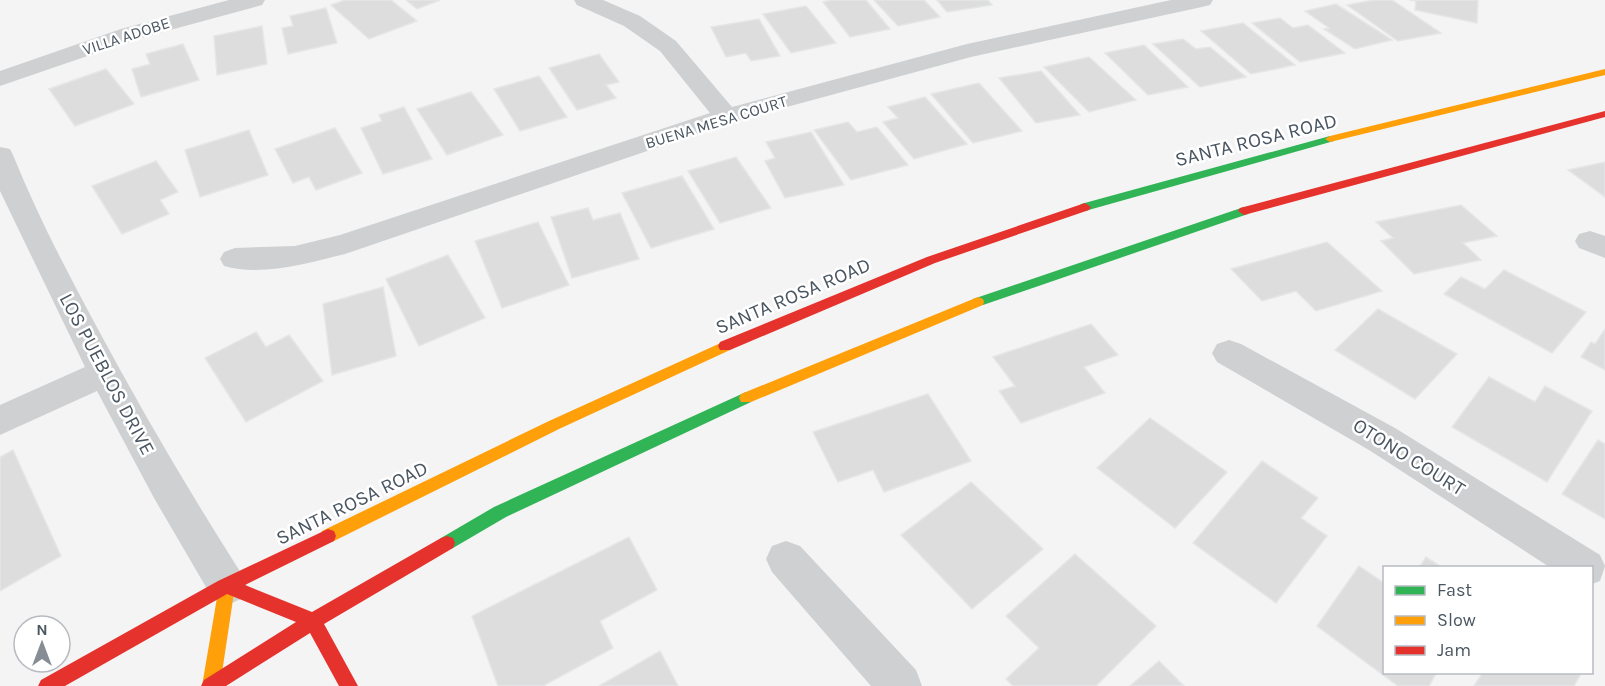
<svg xmlns="http://www.w3.org/2000/svg" width="1605" height="686" font-family="Karla,sans-serif">
	<style>
		.building { fill: #ddddde; stroke: #e5e6e7; stroke-width: 1.5 }
		.lines { fill: none; stroke-linecap: round; stroke-linejoin: round }
		.street { fill: #ced0d2; fill-rule: evenodd }
		.fast { fill: #30b455; fill-rule: evenodd }
		.slow { fill: #ff9f0a; fill-rule: evenodd }
		.jam { fill: #e5322d; fill-rule: evenodd }
		.labels { text-anchor: middle; dominant-baseline: central; stroke-width: 5; stroke-linejoin: round; paint-order: stroke }
		.far-street-label { font-size: 16px; fill: #4a5661; stroke: #fff }
		.street-label { font-size: 20px; fill: #4a5661; stroke: #fff }
	</style>
	<rect width="100%" height="100%" fill="#f4f4f4"/>
	<g class="building">
		<path d="M345,0h46l26,21 -48,18 -38,-34z"/>
		<path d="M406,0h34l-23,9z"/>
		<path d="M831,0h35l24,29 -40,8 -27,-35z"/>
		<path d="M874,0h50l16,17 -42,9z"/>
		<path d="M937,0h51l4,5 -45,7z"/>
		<path d="M1374,0h18l49,33 -43,8 -51,-36z"/>
		<path d="M1409,0h69l-1,23 -62,-13 1,-9z"/>
		<path d="M1336,4l56,36 -37,9 -31,-20 5,-1 -24,-17z"/>
		<path d="M806,6l30,37 -45,10 -28,-39z"/>
		<path d="M326,8l11,35 -49,11 -6,-26 11,-2 -3,-10z"/>
		<path d="M1280,18l13,10 15,-3 37,28 -45,9 -48,-39z"/>
		<path d="M759,19l21,37 -29,5 -5,-8 -20,4 -15,-30z"/>
		<path d="M1243,23l52,42 -44,9 -50,-43z"/>
		<path d="M262,26l5,38 -50,11 -3,-39z"/>
		<path d="M1183,39l13,10 14,-2 36,30 -46,10 -47,-43z"/>
		<path d="M183,44l16,36 -58,17 -9,-28 18,-5 -4,-10z"/>
		<path d="M1144,45l44,42 -40,8 -43,-42z"/>
		<path d="M599,54l20,28 -13,3 10,13 -39,12 -28,-42z"/>
		<path d="M1089,57l47,43 -47,12 -45,-45z"/>
		<path d="M106,69l28,35 -59,22 -26,-37z"/>
		<path d="M1041,71l39,44 -44,8 -37,-45z"/>
		<path d="M539,76l28,41 -47,14 -26,-42z"/>
		<path d="M979,83l43,48 -49,12 -42,-49z"/>
		<path d="M471,92l32,43 -56,20 -30,-46z"/>
		<path d="M925,97l42,47 -53,15 -31,-37 15,-4 -10,-11z"/>
		<path d="M404,107l28,52 -49,15 -22,-46 21,-7 -3,-6z"/>
		<path d="M848,122l9,10 20,-5 31,38 -57,15 -37,-50z"/>
		<path d="M335,128l27,45 -46,17 -7,-13 -16,6 -18,-34z"/>
		<path d="M249,130l19,45 -68,22 -15,-47z"/>
		<path d="M811,132l33,53 -59,13 -20,-37 10,-3 -9,-16z"/>
		<path d="M736,157l35,51 -51,15 -32,-52z"/>
		<path d="M156,161l22,31 -18,8 9,14 -47,20 -30,-48z"/>
		<path d="M1605,162v35l-37,-27z"/>
		<path d="M682,176l32,53 -63,19 -29,-55z"/>
		<path d="M1461,205l36,31 -34,7 18,17 -67,14 -33,-33 12,-3 -17,-16z"/>
		<path d="M588,208l5,12 27,-7 19,46 -67,19 -21,-61z"/>
		<path d="M538,222l31,63 -67,23 -27,-67z"/>
		<path d="M1327,242l55,49 -66,20 -20,-20 -34,10 -31,-32z"/>
		<path d="M448,255l37,63 -66,28 -33,-67z"/>
		<path d="M1504,270l82,42 -34,41 -108,-59 17,-17 24,12z"/>
		<path d="M383,287l13,69 -64,19 -9,-71z"/>
		<path d="M1378,309l79,45 -42,45 -80,-49z"/>
		<path d="M1091,324l27,31 -34,12 21,26 -84,30 -22,-32 16,-5 -22,-29z"/>
		<path d="M1605,329v41l-24,-13 10,-15 4,2z"/>
		<path d="M256,332l10,15 23,-12 34,46 -77,41 -41,-64z"/>
		<path d="M1489,377l46,25 10,-16 47,25 -45,71 -95,-55z"/>
		<path d="M928,394l43,67 -87,31 -11,-22 -35,12 -25,-50z"/>
		<path d="M1150,418l77,54 -52,56 -78,-60z"/>
		<path d="M1598,440l7,4v75l-43,-25z"/>
		<path d="M13,450l48,106 -61,35v-134z"/>
		<path d="M1262,461l56,37 -17,20 26,18 -51,67 -83,-60z"/>
		<path d="M971,482l72,67 -71,60 -71,-74z"/>
		<path d="M629,537l28,53 -57,31 13,27 -70,38h-45l-26,-70z"/>
		<path d="M1075,554l81,72 -60,60h-83l-7,-7 33,-31 -33,-32z"/>
		<path d="M1426,557l17,11h-24z"/>
		<path d="M1359,566l25,17v89h53l-8,14h-31l-81,-60z"/>
		<path d="M660,651l18,35h-79z"/>
		<path d="M1159,661l25,25h-54z"/>
		<path d="M1483,672h99l-8,14h-100z"/>
	</g>
	<g class="lines">
		<g class="street">
			<path d="M229,0h36l-3,5 -125,34 -137,47v-15l121,-42z"/>
			<path d="M574,0h29l37,16 36,25 56,66 235,-63 204,-44h42l-3,5 -8,2 -231,50 -236,64 -390,133c-36,9 -85,23 -121,12l-4,-7 4,-7 11,-4 60,-2 45,-11 370,-122 -50,-62 -36,-25 -47,-21z"/>
			<path d="M0,147l10,2 3,6c23,57 51,111 80,165 46,86 95,170 148,253l6,13 -6,13 -14,6 -14,-6 -59,-101 -57,-107 -97,44v-30l85,-38 -85,-176z"/>
			<path d="M1590,231l15,5v22l-26,-10 -4,-7 4,-7z"/>
			<path d="M1229,340l12,4 154,84 205,127 5,11 -5,15 -8,3v-16h-41l-182,-118 -152,-88 -5,-9 5,-9z"/>
			<path d="M786,541l14,5 116,124 6,16h-51l-99,-114 -6,-13 6,-13z"/>
		</g>
		<g class="fast">
			<path d="M1330,136l4,1v4l-249,70 -6,-4 2,-3z"/>
			<path d="M1244,207l6,4 -2,3 -265,91h-10l-1,-3 1,-3z"/>
			<path d="M746,392l5,2 2,4 -2,4 -245,115 -53,31 -6,2 -6,-2 -2,-5 2,-5 53,-31z"/>
		</g>
		<g class="slow">
			<path d="M1605,69v6l-275,67 -5,-3 5,-3z"/>
			<path d="M978,297l5,2 1,3 -1,3 -232,97h-10l-2,-4 2,-4z"/>
			<path d="M725,341l5,1 2,4 -2,4 -171,79 -225,112 -6,2 -6,-2 -2,-5 2,-5 227,-110z"/>
			<path d="M227,578l6,2 2,6 -15,100h-18l17,-100 2,-6z"/>
		</g>
		<g class="jam">
			<path d="M1605,111v6l-361,98 -6,-4 2,-3z"/>
			<path d="M1085,203l6,4 -2,3 -154,53 -205,87h-10l-2,-4 2,-4 207,-85z"/>
			<path d="M328,529l6,2 2,5 -2,5 -89,44 67,27 129,-74 6,-2 6,2 2,5 -2,5 -129,76 34,62h-19l-29,-53 -84,53h-25l3,-6 92,-58 -69,-28 -162,92h-27l3,-6 177,-99z"/>
		</g>
	</g>
	<g class="labels">
		<g class="far-street-label">
			<text transform="translate(126 36) rotate(-18)">VILLA ADOBE</text>
			<text transform="translate(716 122) rotate(-17)">BUENA MESA COURT</text>
		</g>
		<g class="street-label">
			<text transform="translate(1256 140) rotate(-14)">SANTA ROSA ROAD</text>
			<text transform="translate(793 296) rotate(-23)">SANTA ROSA ROAD</text>
			<text transform="translate(107 374) rotate(62)">LOS PUEBLOS DRIVE</text>
			<text transform="translate(1409 457) rotate(32)">OTONO COURT</text>
			<text transform="translate(352 503) rotate(-26)">SANTA ROSA ROAD</text>
		</g>
	</g>
	<rect x="1383" y="566" width="210" height="108" fill="#ffffff" stroke="#b7bbc0" stroke-width="1.5"/>
	<rect x="1395" y="586" width="30" height="9" fill="#30b455" stroke="#b7bbc0" stroke-width="1.5"/>
	<text x="1437" y="596" font-size="18" fill="#4a5661">Fast</text>
	<rect x="1395" y="616" width="30" height="9" fill="#ff9f0a" stroke="#b7bbc0" stroke-width="1.5"/>
	<text x="1437" y="626" font-size="18" fill="#4a5661">Slow</text>
	<rect x="1395" y="646" width="30" height="9" fill="#e5322d" stroke="#b7bbc0" stroke-width="1.5"/>
	<text x="1437" y="656" font-size="18" fill="#4a5661">Jam</text>
	<g transform="translate(42 644)"><circle r="28" fill="#ffffff" stroke="#b7bbc0" stroke-width="1.5"/>
	<path d="M0-4.5L10 22L0 15L-10 22Z" fill="#868d94"/>
	<text y="-9" font-size="16" font-weight="bold" text-anchor="middle" fill="#4a5661">N</text>
	</g>
</svg>
